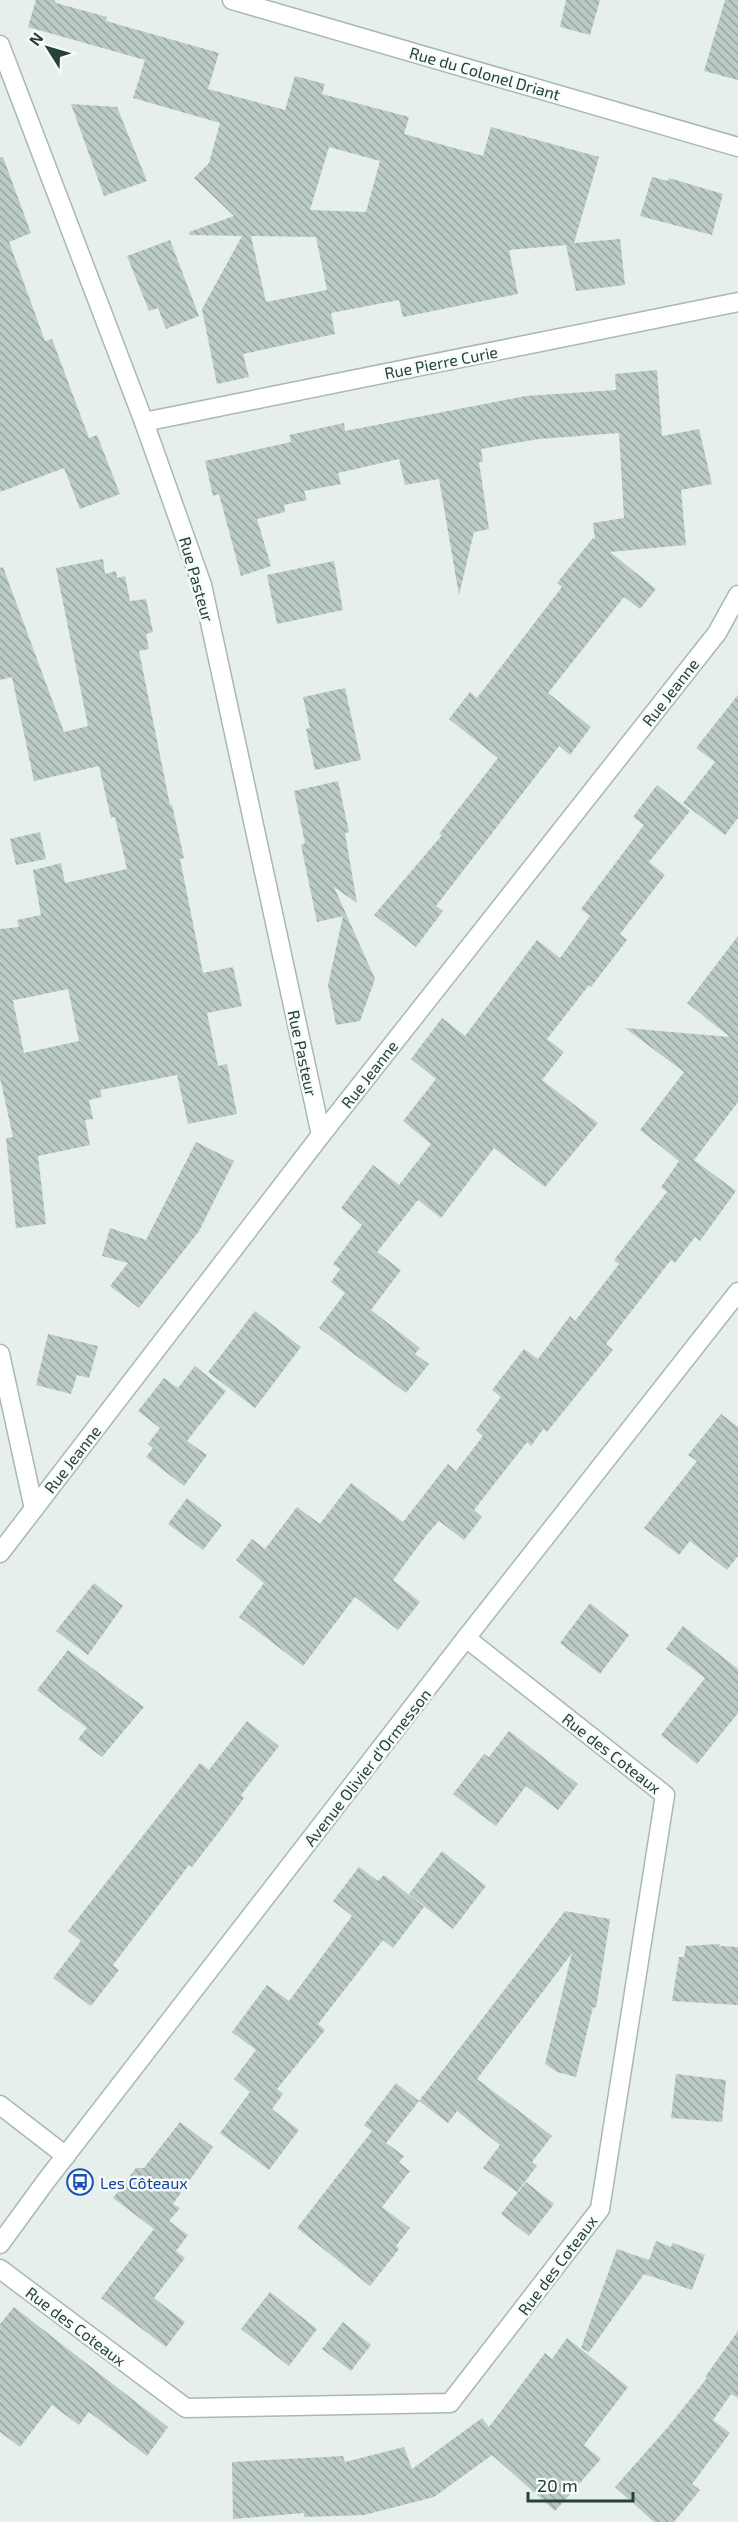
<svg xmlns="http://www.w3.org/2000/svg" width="738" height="2522" font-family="'Exo 2',sans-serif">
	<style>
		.building { fill: url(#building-back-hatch); fill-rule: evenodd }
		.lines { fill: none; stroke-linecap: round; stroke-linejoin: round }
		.street-casing { stroke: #a8b8b2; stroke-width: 21 }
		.secondary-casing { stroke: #a4bbb3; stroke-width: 21 }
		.street { stroke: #fff; stroke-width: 18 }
		.secondary { stroke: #fff; stroke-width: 18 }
		.labels { text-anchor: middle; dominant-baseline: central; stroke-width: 5; stroke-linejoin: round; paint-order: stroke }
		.street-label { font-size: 16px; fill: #24423a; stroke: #f7fbf9 }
		.transit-label { font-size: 16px; fill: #164399; stroke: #f7fbf9; text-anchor: start }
	</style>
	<defs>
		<pattern id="building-back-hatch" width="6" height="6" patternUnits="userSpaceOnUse" patternTransform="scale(1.5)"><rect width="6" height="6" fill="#bbcac4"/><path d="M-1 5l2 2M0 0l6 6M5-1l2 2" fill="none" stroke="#98a6a0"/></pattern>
	</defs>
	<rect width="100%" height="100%" fill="#e6efeb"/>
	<g class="building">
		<path d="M36,0h18l2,3 51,14 -1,4 113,32 -11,36 77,21 10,-34 30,8 -3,10 87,23 -5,17 79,22 8,-29 108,30 -25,86 46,-4 5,46 -49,6 -10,-46 -57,5 9,44 -115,23 -4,-17 -68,13 4,21 -92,20 6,23 -32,7 -15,-75 40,-73 -52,-1 -1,-3 45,-16 -40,-38 15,-15 11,-40 -87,-25 12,-38 -117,-33zM329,147l51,14 -14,51 -56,-2zM251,236l65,1 11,53 -61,12z"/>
		<path d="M566,0h34l-10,35 -30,-8z"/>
		<path d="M725,0h13v80l-34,-9z"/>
		<path d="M71,104l46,3 30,74 -43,15z"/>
		<path d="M0,157h3l28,76 -22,9 36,99 7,-2 37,99 8,-3 23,59 -40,15 -16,-41 -64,24z"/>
		<path d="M652,177l16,4 1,-3 54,16 -11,41 -72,-19z"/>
		<path d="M170,240l29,76 -33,13 -8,-21 -9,3 -22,-55z"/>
		<path d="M657,370l5,66 37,-7 13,55 -31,6 5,55 -76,7 46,37 -16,20 -16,-12 -76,96 43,34 -21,28 -11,-9 -123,160 7,5 -27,36 -42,-32 68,-80 -3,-1 59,-76 -49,-39 21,-27 7,6 85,-111 -5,-4 36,-45 2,2 -2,-17 31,-5 -5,-85 -80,6 -58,10 2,13h-4l10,67 -15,3 -15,63 -20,-116 -34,6 -6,-26 -61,14 3,11 -37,7 3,9 -23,5 1,7 -28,7 14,47 -30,10 -22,-82 -6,2 -8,-35 86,-19 -2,-7 55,-12 1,8 181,-35 90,-6 -1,-16z"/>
		<path d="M103,559l2,15 11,-3 1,7 8,-2 5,25 16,-2 7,33 -7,2 3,15 -10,2 31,154h2l12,53 -4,1 23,114 30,-6 9,39 -35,7 11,53 9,-2 10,50 -49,10 -11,-49 -77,15 2,7 -13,3 4,19 -8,1 5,25 -52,11 8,68 -30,4 -10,-90 7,-1 -13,-59v-149l19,-2 -2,-7 24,-5 -8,-45 28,-7 4,20 62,-14 -12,-52 -4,1 -12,-52 -65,15 -22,-104 -12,3v-112l3,-1 61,165 24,-6 -32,-158zM68,989l11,52 -55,12 -11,-52h-3z"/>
		<path d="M334,561l9,49 -66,14 -10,-49z"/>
		<path d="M345,688l16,72 -46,10 -9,-41 4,-1 -7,-31z"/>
		<path d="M738,695v123l-13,17 -42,-32 32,-41 -19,-14z"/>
		<path d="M338,781l11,51 -4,1 12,70 -23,-16 41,92 -15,42 -24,4 -8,-40 15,-69 -26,6 -16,-77 4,-2 -11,-52z"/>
		<path d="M657,785l33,26 -41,51 16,13 -45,59 7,6 -36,47 -2,-2 -42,54 17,13 -22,28 56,43 -53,64 -51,-39 -53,70 -23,-18 -41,52 24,18 -30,40 49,38 -5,6 14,10 -23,29 -87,-65 26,-35 -14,-11 9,-13 -7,-5 29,-39 -21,-17 32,-43 26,20 32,-41 -28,-23 33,-42 -25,-20 31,-41 23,18 72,-96 23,18 30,-42 -9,-7 63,-84 -11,-8z"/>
		<path d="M40,832l6,27 -30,6 -6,-26z"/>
		<path d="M738,936v166l-44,58 42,31 -36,50 -5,-4 -20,26 -4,-3 -65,84 7,6 -66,82 -4,-3 -12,17 -4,-4 -53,68 8,7 -18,23 -25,-19 -11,12 -35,47 27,22 -22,28 -43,-33 -52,69 -64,-49 25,-34 -28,-23 16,-21 13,10 32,-42 23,17 31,-41 52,39 45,-58 8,7 27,-35 -7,-6 25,-33 -9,-7 32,-41 14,10 32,-43 5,5 44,-57 -5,-4 53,-68 -6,-5 18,-26 -39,-31 44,-58 -59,-44 105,9 -43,-34z"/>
		<path d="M196,1142l38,19 -35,70 -60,77 -29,-22 18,-23 -26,-7 8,-28 36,12z"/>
		<path d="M255,1311l46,36 -46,61 -47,-36z"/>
		<path d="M48,1334l50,12 -9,32 -12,-3 -6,19 -35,-9z"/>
		<path d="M195,1366l31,25 -39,50 20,14 -23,31 -38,-29 7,-9 -5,-4 12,-16 -22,-17 26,-33 14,10z"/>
		<path d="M721,1414l17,13v129l-11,14 -37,-29 -11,14 -35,-27 53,-67 -9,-6z"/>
		<path d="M187,1498l35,27 -19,25 -35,-26z"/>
		<path d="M94,1583l29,23 -35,49 -32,-24z"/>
		<path d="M590,1603l39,32 -29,39 -40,-31z"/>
		<path d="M683,1626l55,43v44l-41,51 -36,-29 44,-57 -39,-29z"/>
		<path d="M68,1650l76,57 -42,50 -24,-18 9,-11 -50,-38z"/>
		<path d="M247,1721l32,25 -38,49 3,3 -22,30 -30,39 -3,-2 -76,100 6,5 -28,36 -38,-28 28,-37 -13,-10 132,-168 9,7z"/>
		<path d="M509,1731l69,53 -20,26 -32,-24 -30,40 -43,-32 31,-40 5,3z"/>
		<path d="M442,1851l44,35 -33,43 -44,-35z"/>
		<path d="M359,1867l19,14 6,-6 40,32 -31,41 -10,-8 -65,84 7,6 -48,59 6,5 -11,15 27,21 -30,40 -49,-37 30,-41 -16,-13 22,-29 -24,-18 35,-47 22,16 63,-85 -19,-15z"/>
		<path d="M565,1911l45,8 -14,89 -3,-1 -17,70 -19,-5 -12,-8 27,-111 -95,126 75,57 -20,26 5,4 -20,26 -34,-24 17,-23 -43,-34 -9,12 -29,-22z"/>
		<path d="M720,1944l-1,2 19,1v58l-66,-4 7,-44h5l2,-11z"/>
		<path d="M676,2074l50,6 -4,42 -51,-4z"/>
		<path d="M396,2083l23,18 -33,42 18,13 -5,6 11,9 -28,36 28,21 -14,18 3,3 -29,37 -73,-58 75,-97 -8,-6z"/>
		<path d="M180,2122l33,25 -40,57 7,4 -11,13 19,14 -12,16 9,7 -31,40 31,24 -19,25 -65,-49 53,-69 -41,-31 23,-30h8z"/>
		<path d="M526,2182l28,22 -25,32 -28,-22z"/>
		<path d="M656,2241l15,6 2,-4 32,12 -13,35 -48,-16 -55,78 -8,-4 36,-99 32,11z"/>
		<path d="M270,2292l47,37 -28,37 -48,-37z"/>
		<path d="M14,2307l154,120 -21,29 -58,-44 -10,13 -27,-20 -32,42 -20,-15v-108z"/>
		<path d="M343,2322l28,23 -20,26 -29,-22z"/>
		<path d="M738,2331v67l-7,-4 -18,26 17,13 -38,51 8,6 -26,32h-20l-39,-35 53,-60 39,-49 -2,-1z"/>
		<path d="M567,2338l61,49 -44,58 17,14 -46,52 -63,-56 -58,42 -70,18 -60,2v-4l-71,6 -1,-57 111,-6 2,6 59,-15 8,22 70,-51 7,9 56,-74 7,6z"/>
	</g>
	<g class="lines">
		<g class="street-casing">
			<g id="street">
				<path d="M232,0l506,147"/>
				<path d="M0,45l144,377 58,163 119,550"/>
				<path d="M144,422l594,-120"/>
				<path d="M0,1354l34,155"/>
				<path d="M0,1553l321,-418 396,-502 21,-38"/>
				<path d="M0,2105l66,51"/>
				<path d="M0,2269l186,139 264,-5 150,-194 65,-414 -199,-157"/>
			</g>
		</g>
		<g class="secondary-casing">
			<path id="secondary" d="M0,2244l46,-63 420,-543 272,-346"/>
		</g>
		<use href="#street" class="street"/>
		<use href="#secondary" class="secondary"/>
	</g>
	<defs>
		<g id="bus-ring" transform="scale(1.35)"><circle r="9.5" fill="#f7fbf9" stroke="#1a4fb4" stroke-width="1.5"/><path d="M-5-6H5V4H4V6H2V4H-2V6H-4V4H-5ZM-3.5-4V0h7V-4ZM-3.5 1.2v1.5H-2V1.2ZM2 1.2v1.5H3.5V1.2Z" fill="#1a4fb4"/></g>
	</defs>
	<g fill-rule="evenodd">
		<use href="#bus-ring" x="80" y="2182"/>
	</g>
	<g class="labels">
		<g class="street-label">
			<text transform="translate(485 73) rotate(16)">Rue du Colonel Driant</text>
			<text transform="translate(441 362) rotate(-11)">Rue Pierre Curie</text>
			<text transform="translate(197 579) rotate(74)">Rue Pasteur</text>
			<text transform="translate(670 692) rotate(-52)">Rue Jeanne</text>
			<text transform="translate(303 1053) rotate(78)">Rue Pasteur</text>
			<text transform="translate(369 1074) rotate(-52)">Rue Jeanne</text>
			<text transform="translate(72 1459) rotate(-52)">Rue Jeanne</text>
			<text transform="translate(612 1753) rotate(38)">Rue des Coteaux</text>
			<text transform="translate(367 1767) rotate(-52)">Avenue Olivier d'Ormesson</text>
			<text transform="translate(557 2265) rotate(-53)">Rue des Coteaux</text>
			<text transform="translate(76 2326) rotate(37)">Rue des Coteaux</text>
		</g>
		<g class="transit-label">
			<text x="100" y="2182">Les Côteaux</text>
		</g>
	</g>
	<g transform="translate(48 48) rotate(307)" stroke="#f7fbf9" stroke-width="4.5" paint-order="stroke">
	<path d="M0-4.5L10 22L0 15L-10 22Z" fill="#24423a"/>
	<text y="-9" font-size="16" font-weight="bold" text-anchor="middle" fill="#24423a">N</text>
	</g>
	<path d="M528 2492v9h105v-9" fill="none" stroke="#24423a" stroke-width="3"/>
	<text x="537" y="2492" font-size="18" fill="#24423a" stroke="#f7fbf9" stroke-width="4.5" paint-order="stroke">20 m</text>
</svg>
